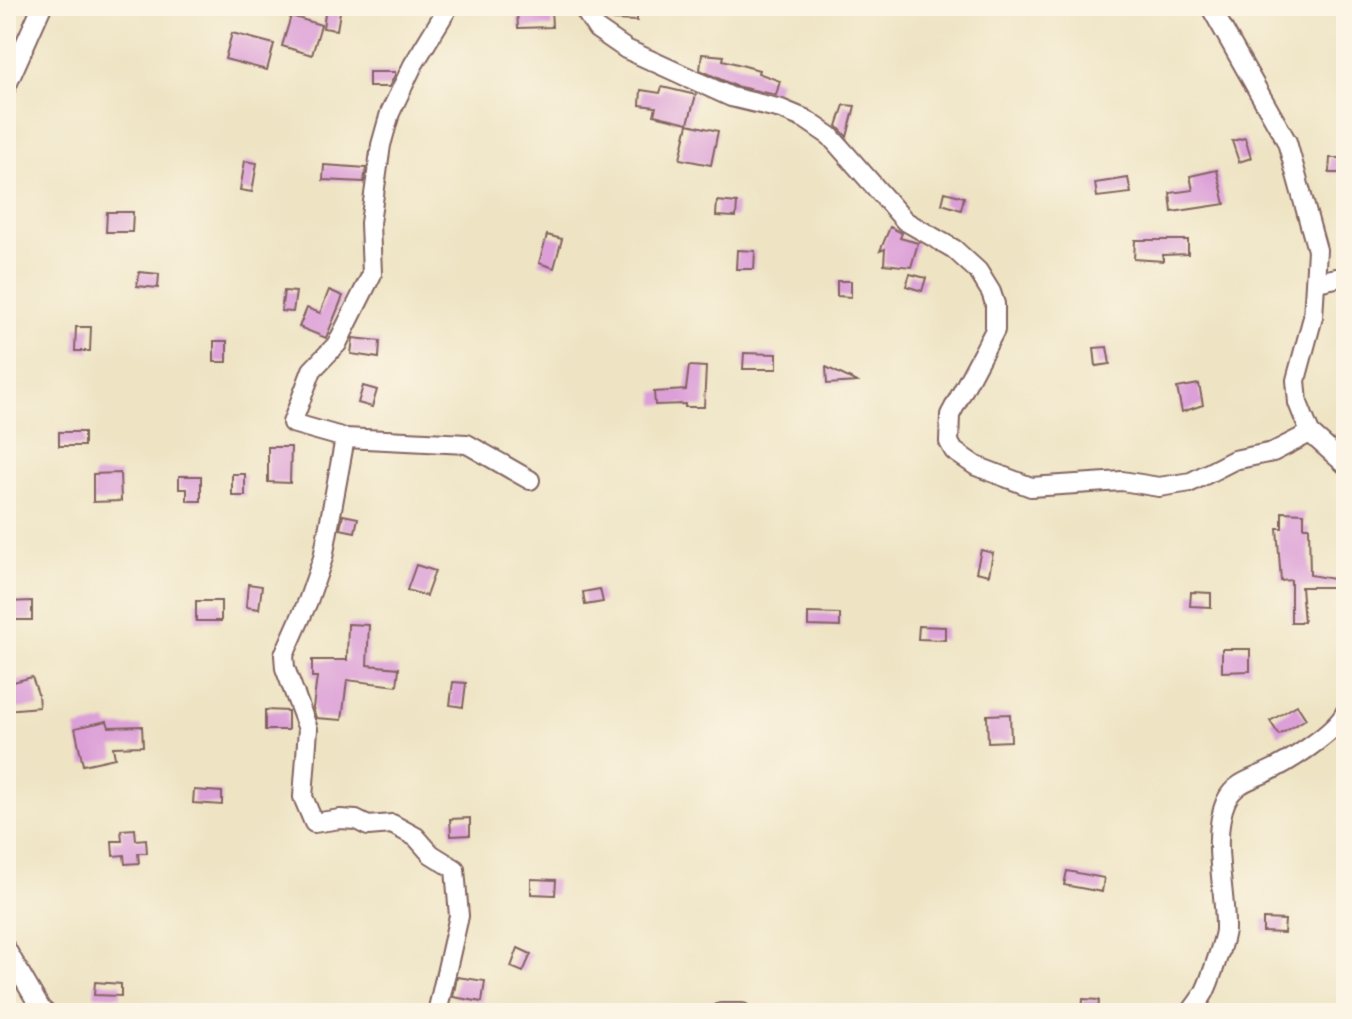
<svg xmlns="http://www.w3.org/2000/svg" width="1352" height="1019" font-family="'IM FELL French Canon',serif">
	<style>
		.building { fill: #dc9fd8 }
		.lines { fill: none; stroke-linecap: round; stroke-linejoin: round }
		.minor-casing { stroke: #836461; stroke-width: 22 }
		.minor { stroke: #fff; stroke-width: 18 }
	</style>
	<rect width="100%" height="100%" fill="#fcf5e5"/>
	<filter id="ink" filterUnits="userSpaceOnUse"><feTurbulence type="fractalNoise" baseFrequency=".0125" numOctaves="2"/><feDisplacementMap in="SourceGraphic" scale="16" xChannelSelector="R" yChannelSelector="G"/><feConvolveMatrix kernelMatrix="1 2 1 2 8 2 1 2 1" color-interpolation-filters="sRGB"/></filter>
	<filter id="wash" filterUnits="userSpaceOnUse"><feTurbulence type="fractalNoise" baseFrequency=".006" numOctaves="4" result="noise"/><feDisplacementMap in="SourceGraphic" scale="32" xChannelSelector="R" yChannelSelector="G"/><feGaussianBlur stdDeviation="1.8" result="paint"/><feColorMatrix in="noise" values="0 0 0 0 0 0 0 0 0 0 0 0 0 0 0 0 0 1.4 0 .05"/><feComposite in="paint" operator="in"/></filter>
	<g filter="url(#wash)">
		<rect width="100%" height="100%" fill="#eee4c4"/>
		<g id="blocks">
			<g class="building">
				<path d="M326,6h15l-4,24 -14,-2z"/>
				<path d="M614,7h23v14l-23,-1z"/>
				<path d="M551,8l1,19 -34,1 -1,-18z"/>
				<path d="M291,16l30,9 -9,30 -30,-9z"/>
				<path d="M232,33l42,11 -7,26 -42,-11z"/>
				<path d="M702,54l22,2 -1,4 36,10 -1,3 22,8 -4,14 -41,-9 -35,-16z"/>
				<path d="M369,72h26v3l-6,12h-20z"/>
				<path d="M662,87l34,8 -8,28 -34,-8 2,-8 -16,-2 1,-15 19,3z"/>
				<path d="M844,105l11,1 -8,31 -10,-11z"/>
				<path d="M688,124l30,7 -7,34 -31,-6z"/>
				<path d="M1245,138l6,20 -12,4 -7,-21z"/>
				<path d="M1330,158h13l-1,15h-13z"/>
				<path d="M245,161l12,2 -5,29 -12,-2z"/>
				<path d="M324,165l42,3 -2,14 -41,-2z"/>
				<path d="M1217,170l8,34 -53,8 -2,-19 23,-3 -3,-14z"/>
				<path d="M1128,178l3,15 -34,4 -2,-14z"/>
				<path d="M945,192l19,5 -3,13 -19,-6z"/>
				<path d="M717,201l20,2 -1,14 -20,-1z"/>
				<path d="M107,212h26l-1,20h-26z"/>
				<path d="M890,227l12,6 -2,5 18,5 -7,24 -27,-3 1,-15 -5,2z"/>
				<path d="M547,235l15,4 -8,29 -15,-5z"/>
				<path d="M1135,240h53v14l-25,1v6l-29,-2z"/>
				<path d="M737,250l18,1 -1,18h-18z"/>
				<path d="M139,272l20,2 -1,14 -21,-2z"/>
				<path d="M910,274l16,4 -4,13 -16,-5z"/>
				<path d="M837,281h14v16l-14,-1z"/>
				<path d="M329,290l14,6 -17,42 -27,-11 8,-19 13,5z"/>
				<path d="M284,291l12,1 -3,20 -12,-1z"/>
				<path d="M76,327h15l-1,24h-15z"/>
				<path d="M353,338l27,3 -1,17 -28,-4z"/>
				<rect x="214" y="341" width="13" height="21"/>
				<path d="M1107,347l3,17 -14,2 -2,-18z"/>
				<path d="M744,353l33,1v15h-34z"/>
				<path d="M689,366l17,1 -2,40h-19v-3l-30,1 -1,-13 32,-2z"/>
				<path d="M826,367l31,15 -30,2z"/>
				<path d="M1199,384l4,21 -21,7 -5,-24z"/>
				<path d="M363,386l14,4 -5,17 -14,-4z"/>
				<rect x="59" y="432" width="25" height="14"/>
				<path d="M268,447h23l-1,36 -22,-1z"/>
				<path d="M120,473l1,28 -28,1v-28z"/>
				<rect x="232" y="474" width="13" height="22"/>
				<path d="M179,476h22v25h-14v-12h-8z"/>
				<path d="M1282,512l22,1v14h5l1,48 29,5v7h-38l3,35h-13v-42l-10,1 -4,-53h5z"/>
				<path d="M343,515l15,3 -3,14 -15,-3z"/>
				<path d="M981,550l12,3 -4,22 -13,-3z"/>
				<path d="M416,565l19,6 -9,25 -19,-6z"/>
				<path d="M248,584l14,2 -3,23 -13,-2z"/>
				<path d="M600,589l3,13 -18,3 -2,-13z"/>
				<path d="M1191,592l20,1v14l-21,-1z"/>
				<path d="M32,601v19h-26v-18z"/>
				<rect x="196" y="601" width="25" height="20"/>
				<path d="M808,613l32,1v13l-32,-1z"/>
				<path d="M348,624l21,1 -2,40 32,3 -2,18 -50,-6 -5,40 -26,-2 -3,-10 4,-31h-5v-17h35z"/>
				<path d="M919,626l26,1v13l-27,-1z"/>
				<path d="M1222,649h28v22l-28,1z"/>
				<path d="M32,677l6,17 1,13 -33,3v-26z"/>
				<path d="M453,682l13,1 -3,24 -13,-2z"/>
				<path d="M1297,705l9,14 -27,16 -9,-14z"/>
				<path d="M265,710l23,1v19h-23z"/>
				<path d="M1010,714l1,27 -23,1 -1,-27z"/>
				<path d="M107,721l2,6 33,-1 1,20 -30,1 2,11 -32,7 -8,-37z"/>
				<path d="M194,790l28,2v13l-29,-2z"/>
				<path d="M470,818v17l-19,1 -1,-17z"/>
				<path d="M135,829l1,11 10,-1 1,14h-9l1,10 -14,1 -1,-9 -11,1 -1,-15h10l-1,-11z"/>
				<path d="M1067,871l37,7 -2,14 -38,-7z"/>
				<path d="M531,879l25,1 -1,15 -24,-1z"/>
				<path d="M1263,919l22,1 -1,13 -21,-1z"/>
				<path d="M518,948l13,6 -8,18 -12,-5z"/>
				<path d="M457,977l28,4 -3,21 -29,-5z"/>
				<path d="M95,982l26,2v12l-27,-1z"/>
				<path d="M1083,999l16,1 -1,13h-16z"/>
			</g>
		</g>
	</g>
	<g filter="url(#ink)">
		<use href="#blocks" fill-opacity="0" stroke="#836461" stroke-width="2"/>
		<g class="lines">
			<g class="minor-casing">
				<g id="minor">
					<path d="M582,6l15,23 29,20 105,48 50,12 24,10 25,17 75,85 49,28 24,22 13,21 4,12v26l-45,85 -1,27 5,9 22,15 55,21 91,-6 37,6 32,-5 43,-22 39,-8 37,-19"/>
					<path d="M1210,6l77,136 30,108 -4,67 -17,63 2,23 12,30 36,32"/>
					<path d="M6,87l36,-81"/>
					<path d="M1317,282l29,-6"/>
					<path d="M345,438l122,6 63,36"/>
					<path d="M6,949l35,60 5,4"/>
					<path d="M437,1013l22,-97 -4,-47 -24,-15 -15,-17 -24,-13 -24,2 -12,-6 -16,-1 -26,4 -11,-26 5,-68 -23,-61 -1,-13 24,-54 15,-43 22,-120 -53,-15 20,-53 25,-26 35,-70 -2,-51 11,-78 9,-32 23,-48 36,-59"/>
					<path d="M721,1013h21"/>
					<path d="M1190,1013c5,-7 10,-13 14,-20 5,-9 21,-55 21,-64 1,-38 -15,-91 1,-128 8,-17 23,-21 39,-28 21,-9 72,-41 81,-62"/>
				</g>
			</g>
			<use href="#minor" class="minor"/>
		</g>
	</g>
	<rect width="1352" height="1019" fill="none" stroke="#fcf5e5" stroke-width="32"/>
</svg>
